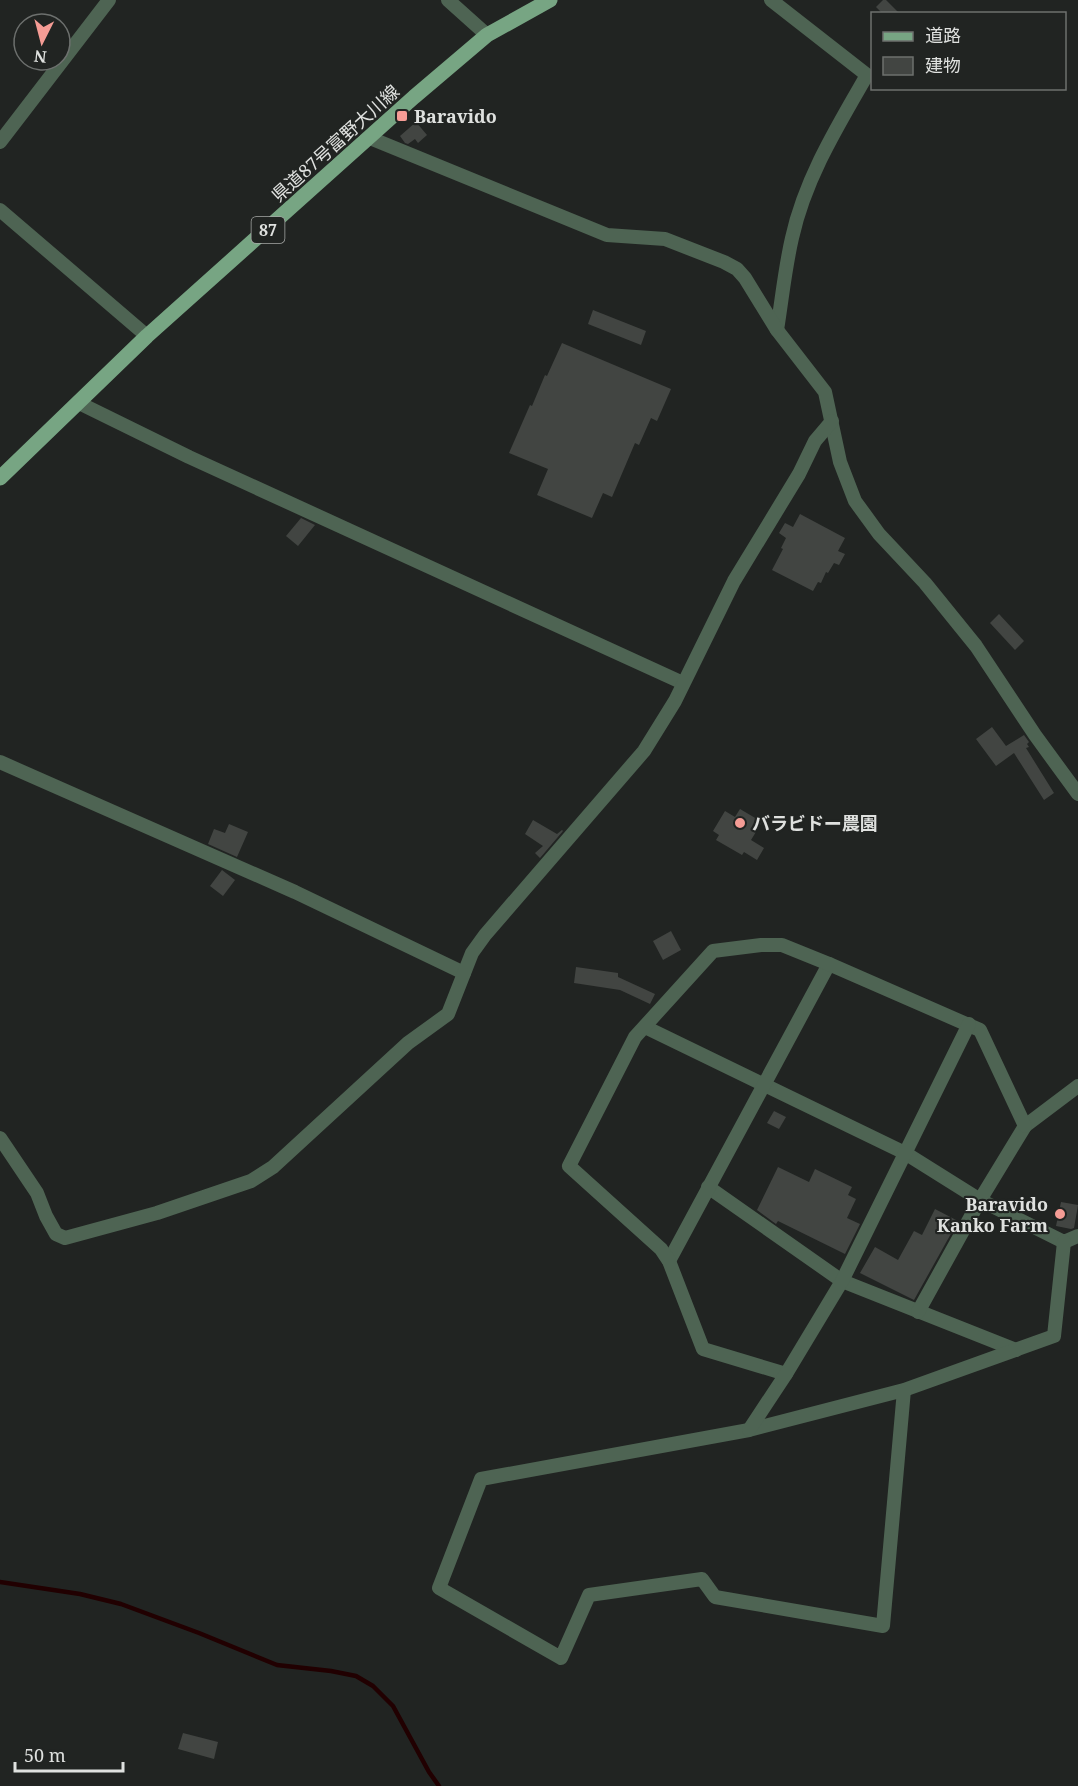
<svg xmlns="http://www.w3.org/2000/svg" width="1078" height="1786" font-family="'Noto Serif','Noto Sans JP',serif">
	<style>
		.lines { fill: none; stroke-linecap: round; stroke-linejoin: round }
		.stream { stroke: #210001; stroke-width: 4.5 }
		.building { fill: #424542 }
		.street { stroke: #4e6453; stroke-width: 14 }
		.primary { stroke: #77a583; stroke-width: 15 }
		.poi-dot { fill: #f59c95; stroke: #212422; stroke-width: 2 }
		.labels { text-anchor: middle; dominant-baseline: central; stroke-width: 4.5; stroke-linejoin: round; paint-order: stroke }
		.shield { fill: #212422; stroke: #a6a8a6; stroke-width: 1.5 }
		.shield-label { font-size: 16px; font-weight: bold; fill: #dfe1df }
		.poi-label { font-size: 18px; font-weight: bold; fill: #dfe1df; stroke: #212422; text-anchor: start }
		.street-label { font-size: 18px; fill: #dfe1df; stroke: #212422 }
	</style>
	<rect width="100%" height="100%" fill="#212422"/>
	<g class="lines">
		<path class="stream" d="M0,1582l80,12 41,10 78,29 78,32 54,6 25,5 17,10 20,20 36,66 10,14"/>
	</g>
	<g class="building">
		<path d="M883,0h3l14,14h-17l-7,-7z"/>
		<path d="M416,122l11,13 -9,8 -3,-4 -7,5 -3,-1 -5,-7z"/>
		<path d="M593,310l53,21 -5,14 -53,-21z"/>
		<path d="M562,343l109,46 -14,32 -6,-3 -12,27 -4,-2 -23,54 -9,-4 -11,25 -55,-23 11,-26 -39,-16 21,-48 2,1 13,-31 2,1z"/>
		<path d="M800,514l45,24 -7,13 7,3 -6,11 -5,-2 -6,10 -2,-1 -5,11 -3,-1 -5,9 -41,-21 11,-21 -2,-1 5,-10 -7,-5 6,-10 8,4z"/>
		<path d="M301,518l14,7 -17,21 -12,-10z"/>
		<path d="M999,614l25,27 -9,9 -25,-27z"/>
		<path d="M992,727l14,19 18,-11 5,7 -2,2 2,3 -3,1 28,45 -10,7 -30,-47 -18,13 -20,-27z"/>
		<path d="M740,809l22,13 -11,18 13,8 -7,12 -13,-8 -2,3 -26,-15 3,-5 -6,-4 12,-20 10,6z"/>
		<path d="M533,820l24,14 5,-4 1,1 -23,27 -5,-5 8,-7 -18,-12z"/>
		<path d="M229,824l19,8 -11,25 -29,-13 6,-15 11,4z"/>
		<path d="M222,870l13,10 -12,16 -13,-10z"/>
		<path d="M671,931l10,19 -18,10 -10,-19z"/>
		<path d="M576,967l42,6v4l37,17 -5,10 -30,-14 -46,-7z"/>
		<path d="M774,1111l12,6 -7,12 -12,-6z"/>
		<path d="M778,1167l31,15 6,-13 37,18 -4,8 8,4 -9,19 13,6 -15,30 -67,-33 -2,3 -19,-14z"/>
		<path d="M1061,1202l17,3 -4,23 -3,1 -15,-3z"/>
		<path d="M935,1209l23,12 -44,79 -54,-27 15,-26 23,13 16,-29 8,4z"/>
		<path d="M183,1733l35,9 -4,17 -36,-10z"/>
	</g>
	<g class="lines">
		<g class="street">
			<path d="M448,0l39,35"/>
			<path d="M771,0l96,75c-30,52 -62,104 -75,163 -7,30 -10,61 -15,92"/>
			<path d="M370,138l237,97 58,4 59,23 13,7 8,9 32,52 48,62 15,70 15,39 24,33 46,49 51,63 59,89 43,59"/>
			<path d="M0,142l109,-142"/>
			<path d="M0,210l147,126"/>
			<path d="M79,403l110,54 494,226"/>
			<path d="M0,762l295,130 169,81"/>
			<path d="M645,1027l260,126 75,47 84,42 14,-6"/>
			<path d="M0,1138l37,55 9,23 10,18 9,4 92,-25 94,-32 22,-14 135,-124 40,-29 24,-61 13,-18 159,-184 31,-50 59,-120 65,-107 16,-33 17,-20"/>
			<path d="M708,1187l134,94 174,69"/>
			<path d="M669,1261l160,-297"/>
			<path d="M918,1312l62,-112 45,-74 53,-40"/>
			<path d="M786,1374l-83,-25 -34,-88 -8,-12 -92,-83 66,-129 78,-86 48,-6h21l47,19 151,66 45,96"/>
			<path d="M904,1390l-21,236 -168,-29 -13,-18 -113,16 -28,63 -122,-70 42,-109 268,-49 155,-40 150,-54 10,-94"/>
			<path d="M749,1430l37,-56 56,-93 127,-257"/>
		</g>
		<path class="primary" d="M0,478l147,-142 267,-239 73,-62 63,-35"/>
	</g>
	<g class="poi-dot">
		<rect x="396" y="110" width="12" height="12" rx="3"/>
		<circle cx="740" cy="823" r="6"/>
		<circle cx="1060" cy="1214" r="6"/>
	</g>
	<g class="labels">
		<rect class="shield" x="251.5" y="217" width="33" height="26" rx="4.5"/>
		<g class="shield-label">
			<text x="268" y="230">87</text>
		</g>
		<g class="poi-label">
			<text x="414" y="116">Baravido</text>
			<text x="752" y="823">バラビドー農園</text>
			<text x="1048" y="1204" text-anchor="end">Baravido<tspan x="1048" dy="21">Kanko Farm</tspan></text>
		</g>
		<g class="street-label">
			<text transform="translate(335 143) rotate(-42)">県道87号富野大川線</text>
		</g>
	</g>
	<rect x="871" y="12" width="195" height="78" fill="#212422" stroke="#6d706e" stroke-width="1.5"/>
	<rect x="883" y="32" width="30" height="9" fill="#77a583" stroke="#6d706e" stroke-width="1.5"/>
	<text x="925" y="42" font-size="18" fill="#dfe1df">道路</text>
	<rect x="883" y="57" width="30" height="18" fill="#424542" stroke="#6d706e" stroke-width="1.5"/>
	<text x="925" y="72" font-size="18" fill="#dfe1df">建物</text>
	<g transform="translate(42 42) rotate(186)"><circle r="28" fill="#212422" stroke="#6d706e" stroke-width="1.5"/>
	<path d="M0-4.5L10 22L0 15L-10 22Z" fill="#f59c95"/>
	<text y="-9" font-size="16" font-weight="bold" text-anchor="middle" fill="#dfe1df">N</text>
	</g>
	<path d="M15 1762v9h108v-9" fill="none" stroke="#dfe1df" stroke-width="3"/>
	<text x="24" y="1762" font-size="18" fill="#dfe1df" stroke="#212422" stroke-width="4.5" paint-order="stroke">50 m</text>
</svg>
